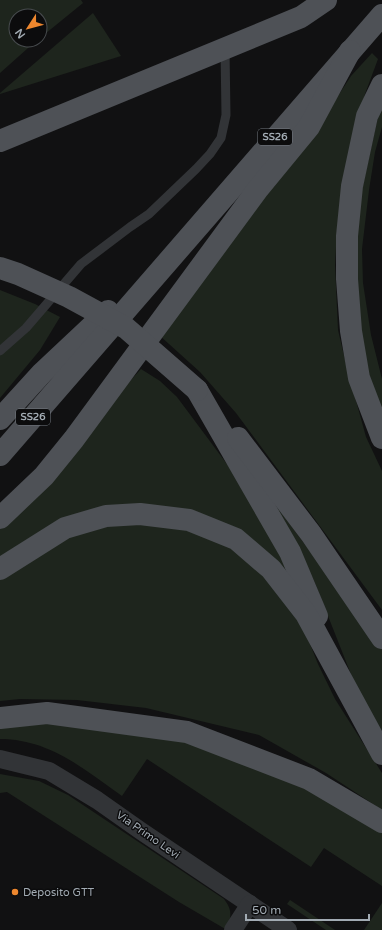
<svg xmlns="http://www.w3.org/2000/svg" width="382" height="930" font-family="'Varela Round',sans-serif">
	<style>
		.green { fill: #1e251d }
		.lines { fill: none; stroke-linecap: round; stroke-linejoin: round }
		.service { stroke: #323437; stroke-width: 9 }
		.minor { stroke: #323437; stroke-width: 18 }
		.primary { stroke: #4e5156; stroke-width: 22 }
		.primary-bridge { stroke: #4e5156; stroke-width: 22 }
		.poi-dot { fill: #ee872e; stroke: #0c0c0d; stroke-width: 1.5 }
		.labels { text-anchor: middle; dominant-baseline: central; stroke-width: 3; stroke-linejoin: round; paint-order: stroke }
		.shield { fill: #0c0c0d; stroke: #757b81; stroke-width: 1 }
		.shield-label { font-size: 10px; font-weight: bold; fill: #a2abb3 }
		.street-label { font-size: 11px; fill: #a2abb3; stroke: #0c0c0d }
		.poi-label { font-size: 11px; fill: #a2abb3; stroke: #0c0c0d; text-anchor: start }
	</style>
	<rect width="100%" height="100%" fill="#111112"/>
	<g class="green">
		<path d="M0,0h81l2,3 -43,35v-22h-24v24h21l-37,33z"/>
		<path d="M93,13l28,43 -121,38v-1z"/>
		<path d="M372,53l6,6 -13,35 -13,45 -15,91 -2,35 3,65 8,34 20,73 16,34v139l-146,-197 -36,-41 -41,-37 158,-207 34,-52z"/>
		<path d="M382,98v29l-7,25 -6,38 -7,59 1,34 8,52 11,44v42l-16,-51 -11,-73 3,-89z"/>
		<path d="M0,290l35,14 25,13 -20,33 -40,48z"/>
		<path d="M141,369l19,12 17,16 73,98 53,102 -18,-24 -127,-66 -158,51v-31l102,-116z"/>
		<path d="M261,485l121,164v92l-24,-49 -43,-109 -10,-21z"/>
		<path d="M112,523l74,4 36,15 21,13 38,38 25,41 12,30 17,35 47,74v37l-56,-37 -67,-38 -113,-27 -69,-8 -57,-1 -20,2v-124l69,-41z"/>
		<path d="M10,724h68l108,18 105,38 91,51v55l-58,-38 -13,19 -164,-108 -25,37c-38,-27 -73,-57 -122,-57v-14z"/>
		<path d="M0,774l39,7 29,14 156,104c9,12 7,17 3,31l-48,-28 -172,-110 -7,1z"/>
		<path d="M290,900l45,30h-9l-39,-26z"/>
		<path d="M382,903v27h-18z"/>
	</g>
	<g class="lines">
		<path class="service" d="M0,351l26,-23 55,-64 49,-37 19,-13 47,-45 14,-15 11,-16 5,-23 -1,-66"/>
		<g class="minor">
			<path d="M0,759l49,12 48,29 44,31 147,99"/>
			<path d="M233,930l17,-26"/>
		</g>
		<g class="primary">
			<path d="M382,85l-15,31 -15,70 -5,50v43l4,52 8,47 23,60"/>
			<path d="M0,141l301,-124 25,-17"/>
			<path d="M197,390l93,162 27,64"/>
			<path d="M0,419l42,-46 66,-62"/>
			<path d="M238,438l73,96 71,104"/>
			<path d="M0,455l382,-440"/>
			<path d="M0,518l44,-42 30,-37 184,-250 51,-62 41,-76"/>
			<path d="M0,569l65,-41 41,-12 34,-2 49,6 47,19 35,30 35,45 76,140"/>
			<path d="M0,718l47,-5 140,19 122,47 73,43"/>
		</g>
		<path class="primary-bridge" d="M0,268l18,6 51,23 57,31 71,62"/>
	</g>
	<circle class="poi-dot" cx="15" cy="892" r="4"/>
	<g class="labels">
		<g class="shield">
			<rect x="258" y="129" width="34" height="16" rx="3"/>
			<rect x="16" y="409" width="34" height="16" rx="3"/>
		</g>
		<g class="shield-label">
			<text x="275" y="137">SS26</text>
			<text x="33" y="417">SS26</text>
		</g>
		<g class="street-label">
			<text transform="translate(148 835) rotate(35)">Via Primo Levi</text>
		</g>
		<g class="poi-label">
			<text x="23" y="892">Deposito GTT</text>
		</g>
	</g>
	<g transform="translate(28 28) rotate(234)"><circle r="19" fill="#0c0c0d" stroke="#484c4f"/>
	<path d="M0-3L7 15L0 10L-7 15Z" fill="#ee872e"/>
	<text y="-6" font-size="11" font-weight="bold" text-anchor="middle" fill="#a2abb3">N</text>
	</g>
	<path d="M246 914v6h123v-6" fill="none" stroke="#a2abb3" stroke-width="2"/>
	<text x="252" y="914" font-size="12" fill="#a2abb3" stroke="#0c0c0d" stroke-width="3" paint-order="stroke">50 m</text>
</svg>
